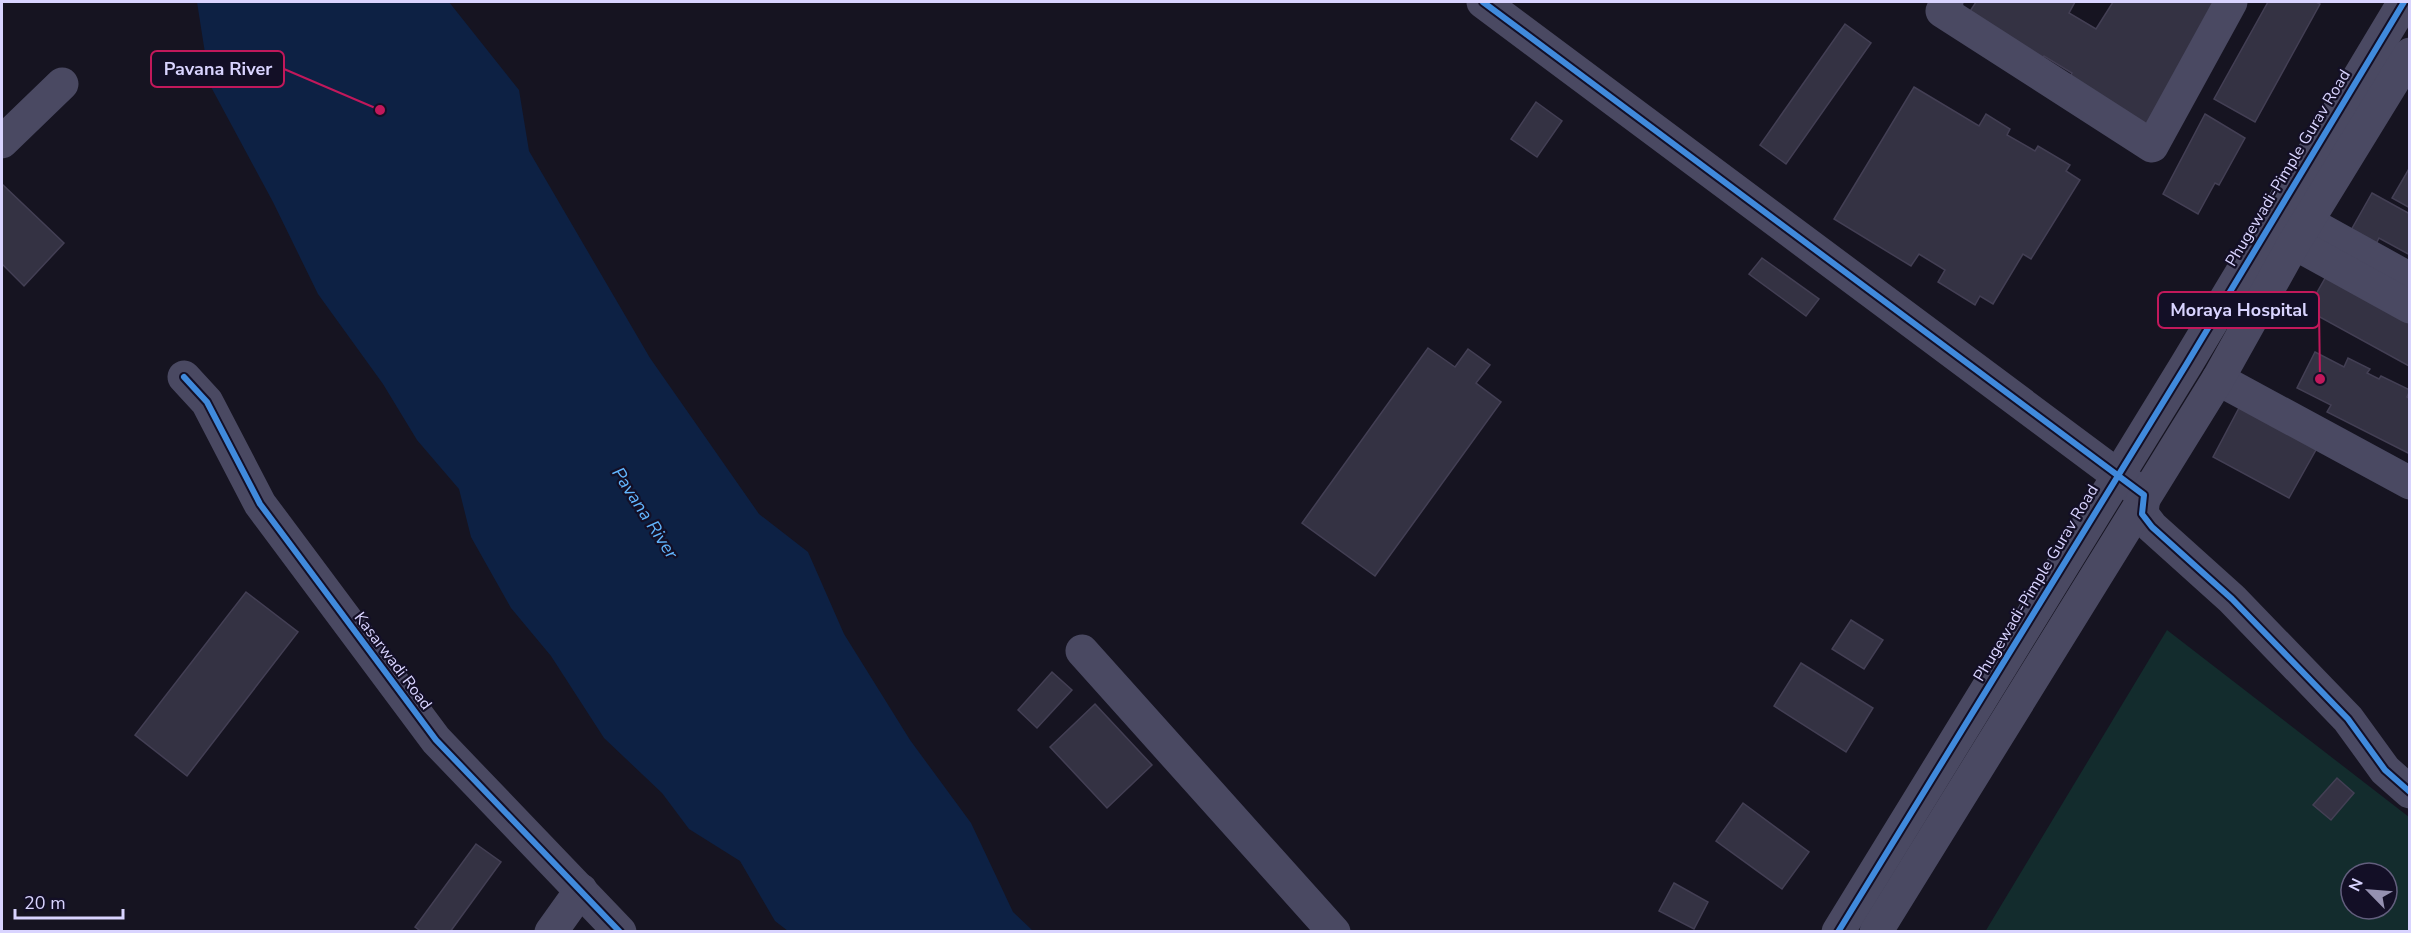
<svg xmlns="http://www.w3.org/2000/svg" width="2411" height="933" font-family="'Nunito Sans',sans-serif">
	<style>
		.green { fill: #132c2d; fill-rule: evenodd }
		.water { fill: #0d2144 }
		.building { fill: #343243; stroke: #433f54; stroke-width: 1.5 }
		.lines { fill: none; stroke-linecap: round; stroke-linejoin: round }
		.minor { stroke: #4a4962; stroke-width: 33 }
		.cycleway-casing { stroke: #130f26; stroke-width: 10 }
		.cycleway { stroke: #408adc; stroke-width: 6 }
		.labels { text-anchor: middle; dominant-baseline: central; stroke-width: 4.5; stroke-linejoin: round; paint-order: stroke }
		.street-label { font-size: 16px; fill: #d9d4ff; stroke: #130f26 }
		.water-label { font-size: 18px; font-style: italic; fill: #62b6ff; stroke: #130f26 }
		.leader { fill: none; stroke: #c2185b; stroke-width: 2 }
		.callout-dot { fill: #c2185b; stroke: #130f26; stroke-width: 2 }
		.callout { fill: #130f26; stroke: #c2185b; stroke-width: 2 }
		.callout-label { font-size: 18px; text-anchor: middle; font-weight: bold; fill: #d9d4ff }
	</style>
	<rect width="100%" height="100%" fill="#161421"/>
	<path class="green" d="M2167,630l242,187v114l-424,1zM2351,873h36v36h-36z"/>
	<path class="water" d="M197,2h252l70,88 10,61 121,207 109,156 49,38 36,82 66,106 61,83 42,89 20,19h-245l-13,-10 -35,-60 -51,-32 -27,-36 -58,-55 -53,-82 -40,-48 -40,-71 -12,-48 -42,-49 -34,-56 -65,-90 -45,-92 -63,-117z"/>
	<g class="building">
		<path d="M1976,2h99l-6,11 27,16 17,-27h111l-78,127 -79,-47 5,-9 -28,-17 -5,9 -74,-46z"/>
		<path d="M2268,2h48l4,2 -65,118 -41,-23z"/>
		<path d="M1845,24l26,19 -85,121 -26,-19z"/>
		<path d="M1914,87l65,39 7,-12 24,15 -3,6 28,16 3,-5 32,19 -4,6 14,9 -49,79 -8,-5 -30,50 -13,-8 -5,9 -37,-23 7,-12 -26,-16 -8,12 -77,-47z"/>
		<path d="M1536,102l26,19 -25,36 -26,-18z"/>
		<path d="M2205,114l40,24 -26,47 -4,-2 -17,31 -35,-20z"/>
		<path d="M2410,167v41l-18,-10z"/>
		<path d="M2,184l62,59 -40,43 -22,-22z"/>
		<path d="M2372,193l38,21v41l-31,-17 -4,8 -25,-14z"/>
		<path d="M1762,258l57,41 -13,17 -57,-42z"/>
		<path d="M2328,273l82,46 -1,47 -102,-56z"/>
		<path d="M1428,348l27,19 13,-18 22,16 -14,18 25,19 -126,174 -73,-53z"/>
		<path d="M2315,352l29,15 4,-9 22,11 -3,4 12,6 2,-3 29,14 -3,7 3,2v55l-83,-42 4,-7 -34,-17z"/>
		<path d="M2240,406l77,42 -28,50 -76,-41z"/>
		<path d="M246,592l52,40 -111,144 -52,-41z"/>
		<path d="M1851,620l32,20 -19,29 -32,-20z"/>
		<path d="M1801,663l72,45 -27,44 -72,-46z"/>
		<path d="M1052,672l20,18 -35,38 -19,-18z"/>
		<path d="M1095,704l57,61 -45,43 -57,-61z"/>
		<path d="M2337,778l17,15 -23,27 -18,-15z"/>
		<path d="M1743,803l66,49 -27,37 -66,-48z"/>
		<path d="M476,844l25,18 -51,70h-28l-7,-5z"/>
		<path d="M1674,883l34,19 -14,27 -35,-18z"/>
	</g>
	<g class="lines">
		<g class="minor">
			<path d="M1483,2l661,493 -2,19 10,13 80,72 116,120 37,51 25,22"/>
			<path d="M1947,2l-5,9 210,135 79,-144"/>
			<path d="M2,142l60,-58"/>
			<path d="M2307,222l103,57"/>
			<path d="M2294,243l116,64"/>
			<path d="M184,377l23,25 53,102 176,236 184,192"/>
			<path d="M2218,379l192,104"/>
			<path d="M1082,651l252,281"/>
			<path d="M551,932l30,-42"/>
			<path d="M1838,932l348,-567 218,-363"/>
			<path d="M1876,932l342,-553 76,-136 116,-189"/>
		</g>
		<g class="cycleway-casing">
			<g id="cycleway">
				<path d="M1483,2l661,493 -2,19 10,13 80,72 116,120 37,51 25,22"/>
				<path d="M184,377l23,25 53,102 176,236 184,192"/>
				<path d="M1838,932l348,-567 218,-363"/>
			</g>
		</g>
		<use href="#cycleway" class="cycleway"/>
	</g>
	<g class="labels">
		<g class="street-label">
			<text transform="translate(2288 168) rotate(-59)">Phugewadi-Pimple Gurav Road</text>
			<text transform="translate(2036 583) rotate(-59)">Phugewadi-Pimple Gurav Road</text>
			<text transform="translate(393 661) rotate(53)">Kasarwadi Road</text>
		</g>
		<g class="water-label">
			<text transform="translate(645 513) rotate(57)">Pavana River</text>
		</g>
	</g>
	<path class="leader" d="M380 110L284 69M2320 379L2319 310"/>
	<g class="callout-dot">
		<circle cx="380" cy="110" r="6"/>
		<circle cx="2320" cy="379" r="6"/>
	</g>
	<g class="callout">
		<rect x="151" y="51" width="133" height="36" rx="6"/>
		<rect x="2158" y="292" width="161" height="36" rx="6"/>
	</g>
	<g class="callout-label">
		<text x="218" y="75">Pavana River</text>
		<text x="2239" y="316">Moraya Hospital</text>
	</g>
	<rect width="2411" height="933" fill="none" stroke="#d9d4ff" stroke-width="6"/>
	<g transform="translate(2369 891) rotate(295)"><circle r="28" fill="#130f26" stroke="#625e7d" stroke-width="1.5"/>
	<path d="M0-4.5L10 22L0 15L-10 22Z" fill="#9591b1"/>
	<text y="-9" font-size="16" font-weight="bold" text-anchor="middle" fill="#d9d4ff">N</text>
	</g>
	<path d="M15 909v9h108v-9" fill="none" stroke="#d9d4ff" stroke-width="3"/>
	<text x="24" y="909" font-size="18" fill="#d9d4ff" stroke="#130f26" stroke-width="4.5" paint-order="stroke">20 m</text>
</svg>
